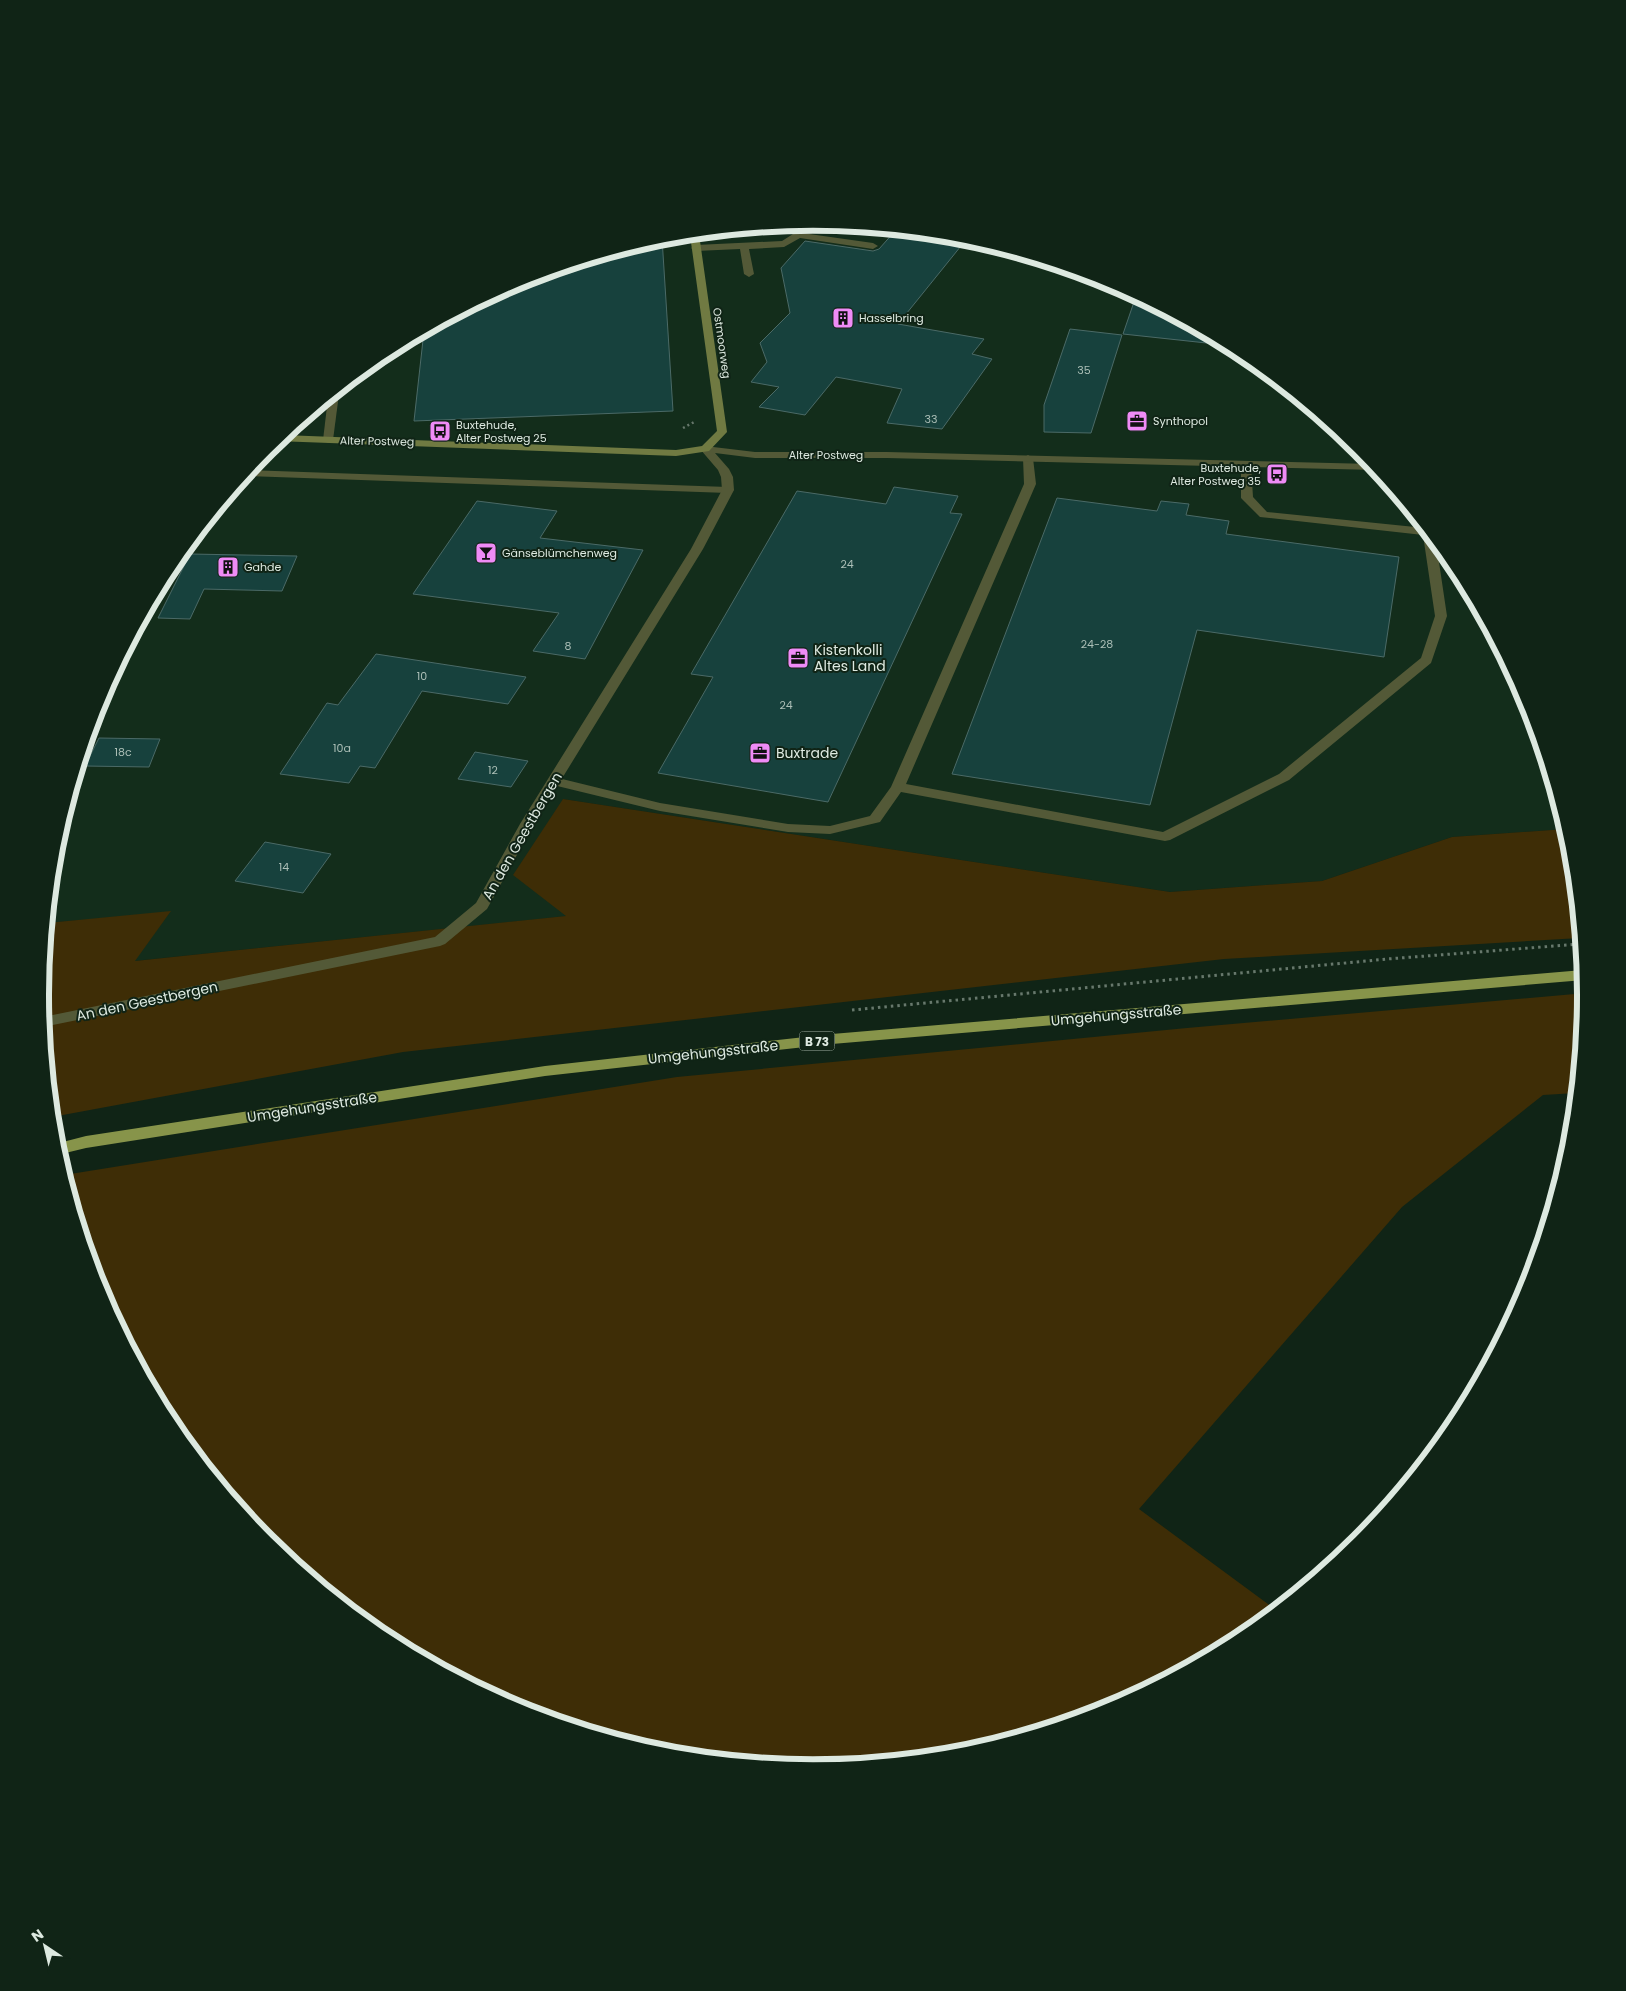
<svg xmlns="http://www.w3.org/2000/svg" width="1626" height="1991" font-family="Poppins,sans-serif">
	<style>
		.built { fill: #132d1b }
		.green { fill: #3e2d06 }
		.building { fill: #17413d; stroke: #4b6a67 }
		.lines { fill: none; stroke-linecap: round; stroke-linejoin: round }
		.path-far1 { stroke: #67786c; stroke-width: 2.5; stroke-dasharray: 2 3; stroke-linecap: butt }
		.path { stroke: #67786c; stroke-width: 3; stroke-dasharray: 2.5 4; stroke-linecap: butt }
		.lane { fill: #535937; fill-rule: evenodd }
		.street { fill: #535937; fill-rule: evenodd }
		.secondary { fill: #707a42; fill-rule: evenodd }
		.primary { fill: #87944a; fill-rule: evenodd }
		.labels { text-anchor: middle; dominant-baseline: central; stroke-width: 4; stroke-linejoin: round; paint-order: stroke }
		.far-poi-label { font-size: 11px; fill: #dde9e0; stroke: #102416; text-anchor: start }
		.far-street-label { font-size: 11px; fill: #dde9e0; stroke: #102416 }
		.number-label { font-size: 11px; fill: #acbfb7 }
		.shield { fill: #102416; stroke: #a0aea3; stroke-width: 1 }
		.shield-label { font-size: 12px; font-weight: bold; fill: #dde9e0 }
		.poi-label { font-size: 14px; fill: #dde9e0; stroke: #102416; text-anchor: start }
		.street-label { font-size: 14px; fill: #dde9e0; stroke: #102416 }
		.rim { fill: none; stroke: #dde9e0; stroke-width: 6 }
	</style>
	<rect width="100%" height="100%" fill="#102416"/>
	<path class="built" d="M813,223l151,14 73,22 72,22 134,72 117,96 96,117 71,134 39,129 -114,8 -130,44 -152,11 -607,-93 4,117 -433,45 36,-49 -123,11 8,-79 44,-145 71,-133 97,-117 117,-96 133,-72 145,-44z"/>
	<g class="green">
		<path d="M563,799l607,93 152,-11 130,-44 114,-8 5,16 9,93 -356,21 -821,93 -351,65 -12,-122 7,-72 124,-12 -36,50 431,-45 -53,-41z"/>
		<path d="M1586,993l-10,100 -33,2 -141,112 -263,302 137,101 -34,28 -133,72 -145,44 -151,14 -151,-14 -145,-44 -134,-72 -117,-96 -96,-117 -71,-134 -35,-116 613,-98 510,-49z"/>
	</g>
	<g class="building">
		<path d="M895,231l70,10 -67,83 86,15 -12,15 20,5 -50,70 -55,-6 15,-34 -66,-12 -31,38 -46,-8 20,-20 -28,-5 16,-20 -7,-19 30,-30 -9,-45 24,-27 68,10 6,-2z"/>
		<path d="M662,238l11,173 -259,10 10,-90 93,-50z"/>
		<path d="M1136,296l89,48v1l-102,-11z"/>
		<path d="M1070,329l52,6 -31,98 -47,-1v-27z"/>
		<path d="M894,487l64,9 -8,17 12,1 -134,288 -170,-29 55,-96 -22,-3 106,-183 89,13z"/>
		<path d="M1057,498l100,13 4,-10 28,3 -3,11 43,6 -3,13 173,23 -15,100 -187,-27 -47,175 -198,-31z"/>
		<path d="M477,501l80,10 -17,27 103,12 -58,109 -52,-8 26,-38 -146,-19z"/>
		<path d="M190,554l107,2 -15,35 -78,-2 -14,30 -32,-1z"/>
		<path d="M376,654l150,23 -18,27 -86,-13 -47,77 -15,-2 -11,17 -69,-9 47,-71 11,2z"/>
		<path d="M99,738l61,1 -11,28 -64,-1z"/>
		<path d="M475,752l53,9 -17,26 -53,-8z"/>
		<path d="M265,842l66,12 -28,39 -68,-12z"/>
	</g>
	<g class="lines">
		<path class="path-far1" d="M683,428l13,-7"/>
		<path class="path" d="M852,1010l535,-51 194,-15"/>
		<g class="lane">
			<path d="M800,224l2,9 71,10 5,3 -5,3 -73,-11 -16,9 -35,2 5,25 -5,3 -5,-3 -4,-25 -44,2 -5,-3 5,-3 86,-4 11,-7 -1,-9z"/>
			<path d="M336,391l3,3 -6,46 -5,3 -5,-3 5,-42z"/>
			<path d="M1028,455l5,3 3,26 -130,300 257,48 116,-58 142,-116 14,-42 -12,-81 -163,-18 -19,-19v-33l5,-3 5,3 2,32 14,15 158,16 11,14 11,74 -16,47 -142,117 -119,60 -5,1 -264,-49 -21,30 -50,12 -42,-2 -128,-21 -111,-27 -2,-3 7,-4 106,26 128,21 42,2 40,-10 21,-29 133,-303 -1,-26z"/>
			<path d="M249,470l479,17 6,3 -6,3 -484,-17z"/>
		</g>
		<path class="street" d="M705,446l50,6h132l485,12 5,6 -490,-12h-132l-40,-5 14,16 4,8 1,13 -31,59 -169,275 -47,85 -42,35 -5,2 -397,81v-10l392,-80 41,-34 44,-79 171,-275 31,-59 -1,-13 -3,-7 -18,-21z"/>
		<path class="secondary" d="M699,234l28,198 -18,19 -33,5 -400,-15 7,-6 393,15 26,-4 15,-15 -27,-196z"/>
		<path class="primary" d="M1583,970l1,10 -752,64 -287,32 -459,72 -29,7 -2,-11 31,-8 459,-70 287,-32z"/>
	</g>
	<defs>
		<g id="building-square" transform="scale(1.125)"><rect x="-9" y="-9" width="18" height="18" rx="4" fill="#ef8bf6" stroke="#102416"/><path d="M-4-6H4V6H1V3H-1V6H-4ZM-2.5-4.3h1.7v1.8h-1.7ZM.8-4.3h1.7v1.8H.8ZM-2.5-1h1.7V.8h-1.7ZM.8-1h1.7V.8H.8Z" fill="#111"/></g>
		<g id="office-square" transform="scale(1.125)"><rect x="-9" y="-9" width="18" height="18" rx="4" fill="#ef8bf6" stroke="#102416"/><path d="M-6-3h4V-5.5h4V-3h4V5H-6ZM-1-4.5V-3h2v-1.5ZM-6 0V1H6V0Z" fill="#111"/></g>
		<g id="bus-square" transform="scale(1.125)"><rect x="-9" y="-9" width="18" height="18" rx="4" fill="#ef8bf6" stroke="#102416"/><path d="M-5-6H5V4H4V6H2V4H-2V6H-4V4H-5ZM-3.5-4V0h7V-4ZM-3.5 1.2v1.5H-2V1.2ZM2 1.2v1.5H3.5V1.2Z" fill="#111"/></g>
		<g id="bar-square" transform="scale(1.125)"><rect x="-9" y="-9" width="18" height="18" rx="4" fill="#ef8bf6" stroke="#102416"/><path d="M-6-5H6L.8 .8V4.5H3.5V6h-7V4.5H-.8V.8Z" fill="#111"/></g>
	</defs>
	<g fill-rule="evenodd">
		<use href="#building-square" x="843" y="318"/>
		<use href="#office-square" x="1137" y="421"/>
		<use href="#bus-square" x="440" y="431"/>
		<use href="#bus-square" x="1277" y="474"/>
		<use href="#bar-square" x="486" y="553"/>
		<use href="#building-square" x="228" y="567"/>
		<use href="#office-square" x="798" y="658"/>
		<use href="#office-square" x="760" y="753"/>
	</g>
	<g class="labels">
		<g class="far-poi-label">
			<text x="859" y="318">Hasselbring</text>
			<text x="1153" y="421">Synthopol</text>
			<text x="456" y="425">Buxtehude,<tspan x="456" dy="13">Alter Postweg 25</tspan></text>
			<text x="1261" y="468" text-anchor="end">Buxtehude,<tspan x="1261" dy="13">Alter Postweg 35</tspan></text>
			<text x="502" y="553">Gänseblümchenweg</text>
			<text x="244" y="567">Gahde</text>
		</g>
		<g class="far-street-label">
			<text transform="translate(722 343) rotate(82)">Ostmoorweg</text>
			<text transform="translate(377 441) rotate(1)">Alter Postweg</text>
			<text x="826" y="455">Alter Postweg</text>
		</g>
		<g class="number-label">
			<text x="1084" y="370">35</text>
			<text x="931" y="419">33</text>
			<text x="847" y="564">24</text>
			<text x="1097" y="644">24-28</text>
			<text x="568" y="646">8</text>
			<text x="422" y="676">10</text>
			<text x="786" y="705">24</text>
			<text x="342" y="748">10a</text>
			<text x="123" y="752">18c</text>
			<text x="493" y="770">12</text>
			<text x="284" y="867">14</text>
		</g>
		<rect class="shield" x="799.5" y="1031.5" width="35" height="19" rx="4"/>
		<g class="shield-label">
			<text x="817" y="1041">B 73</text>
		</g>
		<g class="poi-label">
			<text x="814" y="650">Kistenkolli<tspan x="814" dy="16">Altes Land</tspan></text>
			<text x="776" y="753">Buxtrade</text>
		</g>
		<g class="street-label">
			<text transform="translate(522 836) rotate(-60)">An den Geestbergen</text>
			<text transform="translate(147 1001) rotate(-12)">An den Geestbergen</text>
			<text transform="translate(1116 1015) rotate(-5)">Umgehungsstraße</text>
			<text transform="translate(713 1052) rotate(-6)">Umgehungsstraße</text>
			<text transform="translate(312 1107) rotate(-9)">Umgehungsstraße</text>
		</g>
	</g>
	<path d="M0 0H1626V1991H0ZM49 995a764 764 0 1 1 1528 0a764 764 0 1 1-1528 0Z" fill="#102416" fill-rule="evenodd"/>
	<path class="rim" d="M49 995a764 764 0 1 1 1528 0a764 764 0 1 1-1528 0Z"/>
	<g transform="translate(45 1946) rotate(325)" stroke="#102416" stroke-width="4" paint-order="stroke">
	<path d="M0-4L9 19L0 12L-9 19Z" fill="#dde9e0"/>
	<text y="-8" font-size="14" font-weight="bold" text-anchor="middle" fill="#dde9e0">N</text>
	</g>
</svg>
